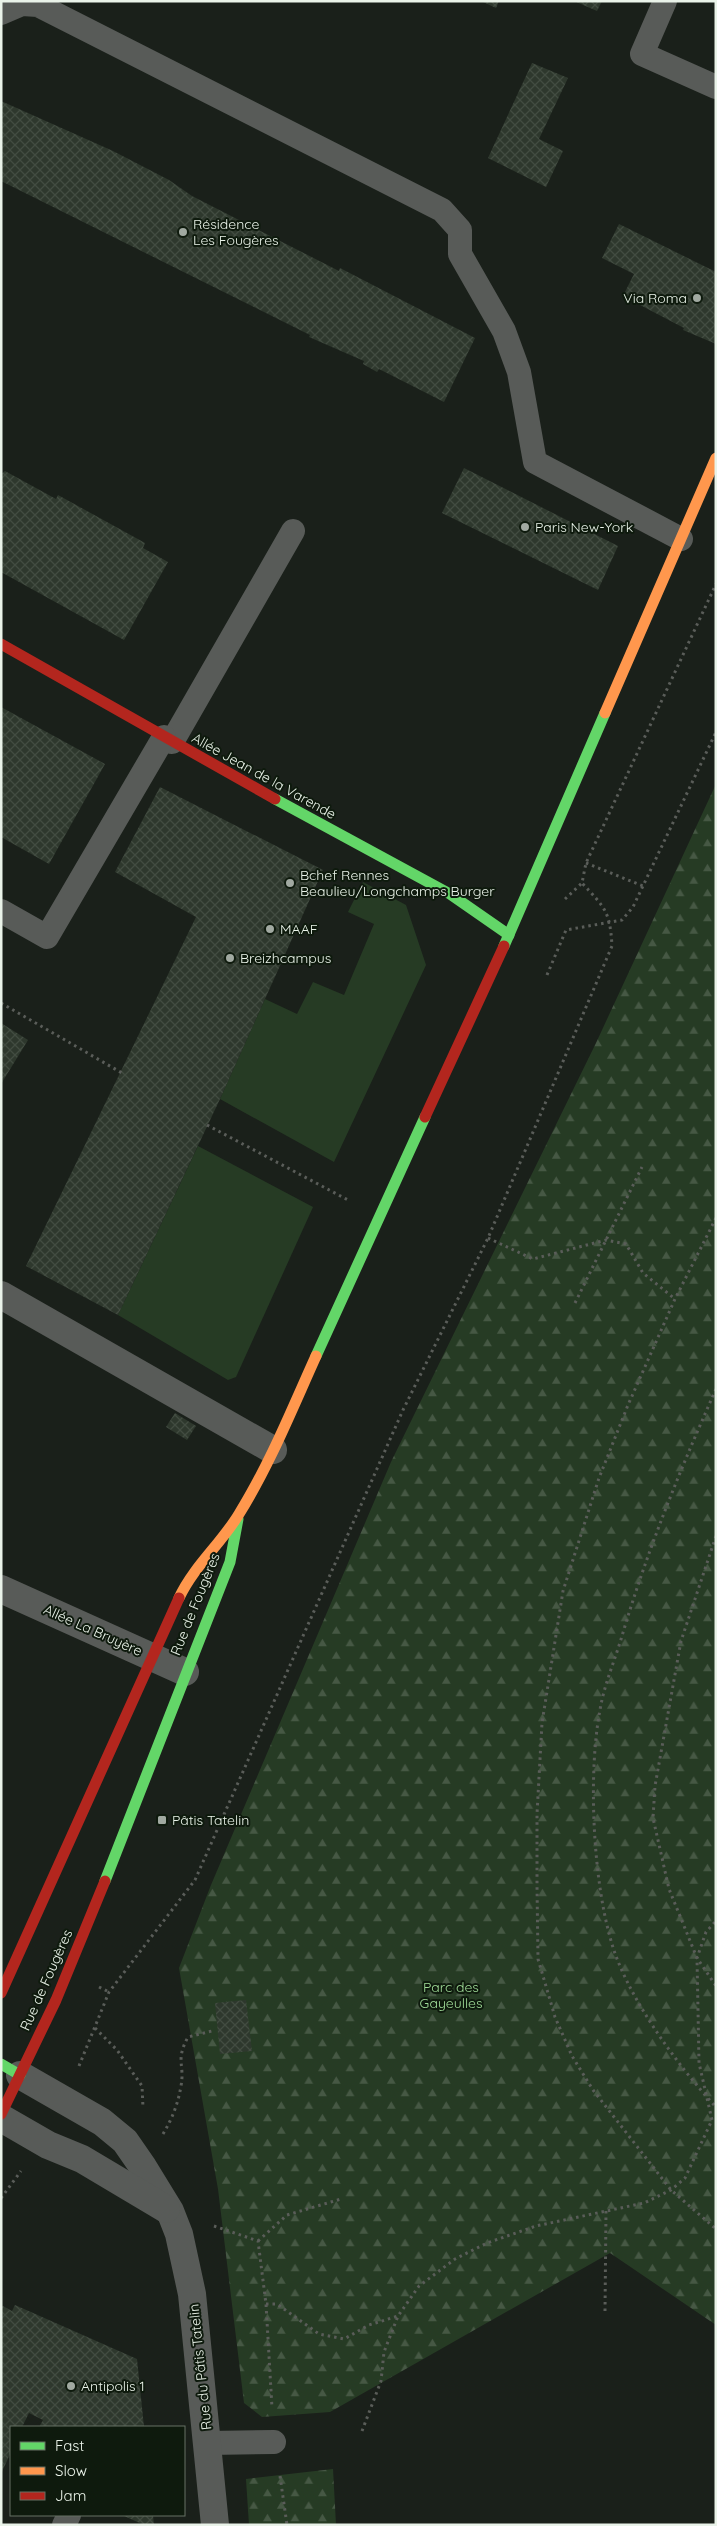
<svg xmlns="http://www.w3.org/2000/svg" width="717" height="2526" font-family="Quicksand,sans-serif">
	<style>
		.green { fill: #263b24 }
		.forest { fill: url(#forest-firs) }
		.building { fill: url(#building-cross-hatch) }
		.lines { fill: none; stroke-linecap: round; stroke-linejoin: round }
		.path { stroke: #5a5d59; stroke-width: 3; stroke-dasharray: 2.5 4; stroke-linecap: butt }
		.lane { stroke: #585b58; stroke-width: 24 }
		.street { stroke: #585b58; stroke-width: 28 }
		.fast { stroke: #63d668; stroke-width: 11 }
		.slow { stroke: #ff974d; stroke-width: 11 }
		.jam { stroke: #b3261e; stroke-width: 11 }
		.poi-dot { fill: #a1a9a1; stroke: #0e1a0d; stroke-width: 2 }
		.labels { text-anchor: middle; dominant-baseline: central; stroke-width: 4; stroke-linejoin: round; paint-order: stroke }
		.poi-label { font-size: 14px; fill: #eaf3e9; stroke: #0e1a0d; text-anchor: start }
		.street-label { font-size: 14px; fill: #eaf3e9; stroke: #0e1a0d }
		.park-label { font-size: 14px; fill: #a1dd99; stroke: #0e1a0d }
	</style>
	<defs>
		<pattern id="forest-firs" width="22" height="20" patternUnits="userSpaceOnUse" patternTransform="scale(1.25)"><rect width="22" height="20" fill="#263b24"/><path d="M5 1l3.5 6h-7zM16 11l3.5 6h-7z" fill="#465844"/></pattern>
		<pattern id="building-cross-hatch" width="8" height="8" patternUnits="userSpaceOnUse" patternTransform="scale(1.25)"><rect width="8" height="8" fill="#2e382d"/><path d="M0 0l8 8M0 8l8-8" fill="none" stroke="#424c41"/></pattern>
	</defs>
	<rect width="100%" height="100%" fill="#1a201a"/>
	<g class="green">
		<path d="M363,882l43,23 20,60 -92,197 -114,-63 45,-100 32,15 16,-32 31,13 30,-71 -26,-12z"/>
		<path d="M198,1146l115,61 -77,170 -8,3 -110,-65z"/>
	</g>
	<g class="forest">
		<path d="M716,784v1541l-106,-72 -280,159 -68,5 -18,-14 -26,-214 -39,-221 32,-83 180,-423 205,-419z"/>
		<path d="M333,2469l3,56h-87l-3,-46z"/>
	</g>
	<g class="building">
		<path d="M481,1h18l-3,7z"/>
		<path d="M574,1h28l-5,10z"/>
		<path d="M532,63l36,15 -29,61 24,12 -17,36 -58,-29z"/>
		<path d="M1,101l112,50 56,29 23,16 147,75 1,-3 135,70 -31,64 -65,-33 -2,3 -14,-8 1,-3 -55,-24 1,-2 -309,-154z"/>
		<path d="M619,224l97,48v72l-33,-14 1,-2 -61,-32 11,-22 -32,-16z"/>
		<path d="M464,468l154,78 -20,44 -156,-77z"/>
		<path d="M5,471l51,28 2,-4 87,48 -2,5 25,14 -44,78 -123,-68v-98z"/>
		<path d="M1,707l104,57 -56,100 -48,-27z"/>
		<path d="M160,787l163,83 -103,229 -102,216 -92,-49 170,-349 -81,-45z"/>
		<path d="M1,1023l27,17 -27,44z"/>
		<path d="M175,1413l21,13 -9,14 -21,-13z"/>
		<path d="M246,2000l6,51 -32,3 -5,-51z"/>
		<path d="M1,2305l11,6 3,-6 122,54 7,68h-105l4,-7 -14,-7 -7,14h-11v25l-10,22z"/>
		<path d="M122,2515h31l1,10h-10z"/>
	</g>
	<g class="lines">
		<g class="path">
			<path d="M586,863l57,23"/>
			<path d="M565,899l17,-16 4,-20 130,-279"/>
			<path d="M547,975l19,-45 56,-10 11,-13 83,-175"/>
			<path d="M1,1003l121,70"/>
			<path d="M207,1125l141,75"/>
			<path d="M716,1218l-41,81 -47,106 -29,73 -36,113 -21,132 -5,91v72l1,73 17,58 17,39 21,34 78,100 45,39"/>
			<path d="M488,1238l45,21 73,-19 20,4 17,29 32,26"/>
			<path d="M575,1303l67,-136"/>
			<path d="M716,1389c-36,81 -69,162 -94,247 -7,24 -18,49 -22,74 -12,63 -7,166 10,227 14,56 67,128 106,170"/>
			<path d="M716,1536l-35,105 -26,145 -2,32 16,71 28,69 19,28"/>
			<path d="M99,1987l10,5"/>
			<path d="M95,2028l22,22 25,36 1,22"/>
			<path d="M79,2066l30,-74 86,-112 208,-470 85,-172 124,-292c-2,-35 -7,-38 -30,-63"/>
			<path d="M163,2134c9,-15 15,-30 18,-48 4,-22 -6,-25 7,-49l24,-6"/>
			<path d="M1,2198l20,-27"/>
			<path d="M214,2226l44,15 8,63 6,104"/>
			<path d="M258,2241l29,-26 54,-16"/>
			<path d="M266,2304h11l42,30 25,5 25,-14 29,-9"/>
			<path d="M605,2311l1,-100"/>
			<path d="M362,2431l19,-50 3,-29 14,-36 21,-30 36,-27 32,-16 49,-17 108,-23 27,-13 14,-12 27,-58 -13,-57 -2,-105 9,-26 10,-11"/>
			<path d="M280,2476l7,49"/>
		</g>
		<g class="lane">
			<path d="M665,1l-23,53 74,33"/>
			<path d="M1,13l21,-9 16,1 404,205 18,20v24l44,77 15,41 16,90 146,77"/>
			<path d="M172,742l121,-211"/>
			<path d="M1,911l46,26 117,-200"/>
			<path d="M208,2443l66,-1"/>
			<path d="M64,2525l5,-10"/>
		</g>
		<g class="street">
			<path d="M1,1295l272,155"/>
			<path d="M1,1589l184,83"/>
			<path d="M20,2075l82,47 23,19 18,26 27,44 9,23 13,60 23,231"/>
			<path d="M1,2118l47,27 34,14 84,50"/>
		</g>
		<g class="fast">
			<path d="M275,799l175,95 59,41"/>
			<path d="M504,946l101,-233"/>
			<path d="M316,1356l109,-239"/>
			<path d="M105,1881l125,-319 8,-43"/>
			<path d="M1,2064l19,11"/>
		</g>
		<g class="slow">
			<path d="M605,713l111,-255"/>
			<path d="M179,1598c15,-32 42,-54 60,-84 31,-50 53,-105 77,-158"/>
		</g>
		<g class="jam">
			<path d="M1,644l274,155"/>
			<path d="M425,1117l79,-171"/>
			<path d="M1,1993l178,-395"/>
			<path d="M1,2114l55,-114 49,-119"/>
		</g>
	</g>
	<g class="poi-dot">
		<circle cx="183" cy="232" r="5"/>
		<circle cx="697" cy="298" r="5"/>
		<circle cx="525" cy="527" r="5"/>
		<circle cx="290" cy="883" r="5"/>
		<circle cx="270" cy="929" r="5"/>
		<circle cx="230" cy="958" r="5"/>
		<rect x="157" y="1815" width="10" height="10" rx="2.5"/>
		<circle cx="71" cy="2386" r="5"/>
	</g>
	<g class="labels">
		<g class="poi-label">
			<text x="193" y="224">Résidence<tspan x="193" dy="16">Les Fougères</tspan></text>
			<text x="687" y="298" text-anchor="end">Via Roma</text>
			<text x="535" y="527">Paris New-York</text>
			<text x="300" y="875">Bchef Rennes<tspan x="300" dy="16">Beaulieu/Longchamps Burger</tspan></text>
			<text x="280" y="929">MAAF</text>
			<text x="240" y="958">Breizhcampus</text>
			<text x="172" y="1820">Pâtis Tatelin</text>
			<text x="81" y="2386">Antipolis 1</text>
		</g>
		<g class="street-label">
			<text transform="translate(264 776) rotate(29)">Allée Jean de la Varende</text>
			<text transform="translate(195 1604) rotate(-68)">Rue de Fougères</text>
			<text transform="translate(93 1630) rotate(24)">Allée La Bruyère</text>
			<text transform="translate(46 1980) rotate(-66)">Rue de Fougères</text>
			<text transform="translate(200 2367) rotate(-96)">Rue du Pâtis Tatelin</text>
		</g>
		<g class="park-label">
			<text x="451" y="1987">Parc des<tspan x="451" dy="16">Gayeulles</tspan></text>
		</g>
	</g>
	<rect width="717" height="2526" fill="none" stroke="#eaf3e9" stroke-width="5"/>
	<rect x="10" y="2426" width="175" height="90" fill="#0e1a0d" stroke="#667165"/>
	<rect x="20" y="2442" width="25" height="8" fill="#63d668" stroke="#667165"/>
	<text x="55" y="2451" font-size="15" fill="#eaf3e9">Fast</text>
	<rect x="20" y="2467" width="25" height="8" fill="#ff974d" stroke="#667165"/>
	<text x="55" y="2476" font-size="15" fill="#eaf3e9">Slow</text>
	<rect x="20" y="2492" width="25" height="8" fill="#b3261e" stroke="#667165"/>
	<text x="55" y="2501" font-size="15" fill="#eaf3e9">Jam</text>
</svg>
